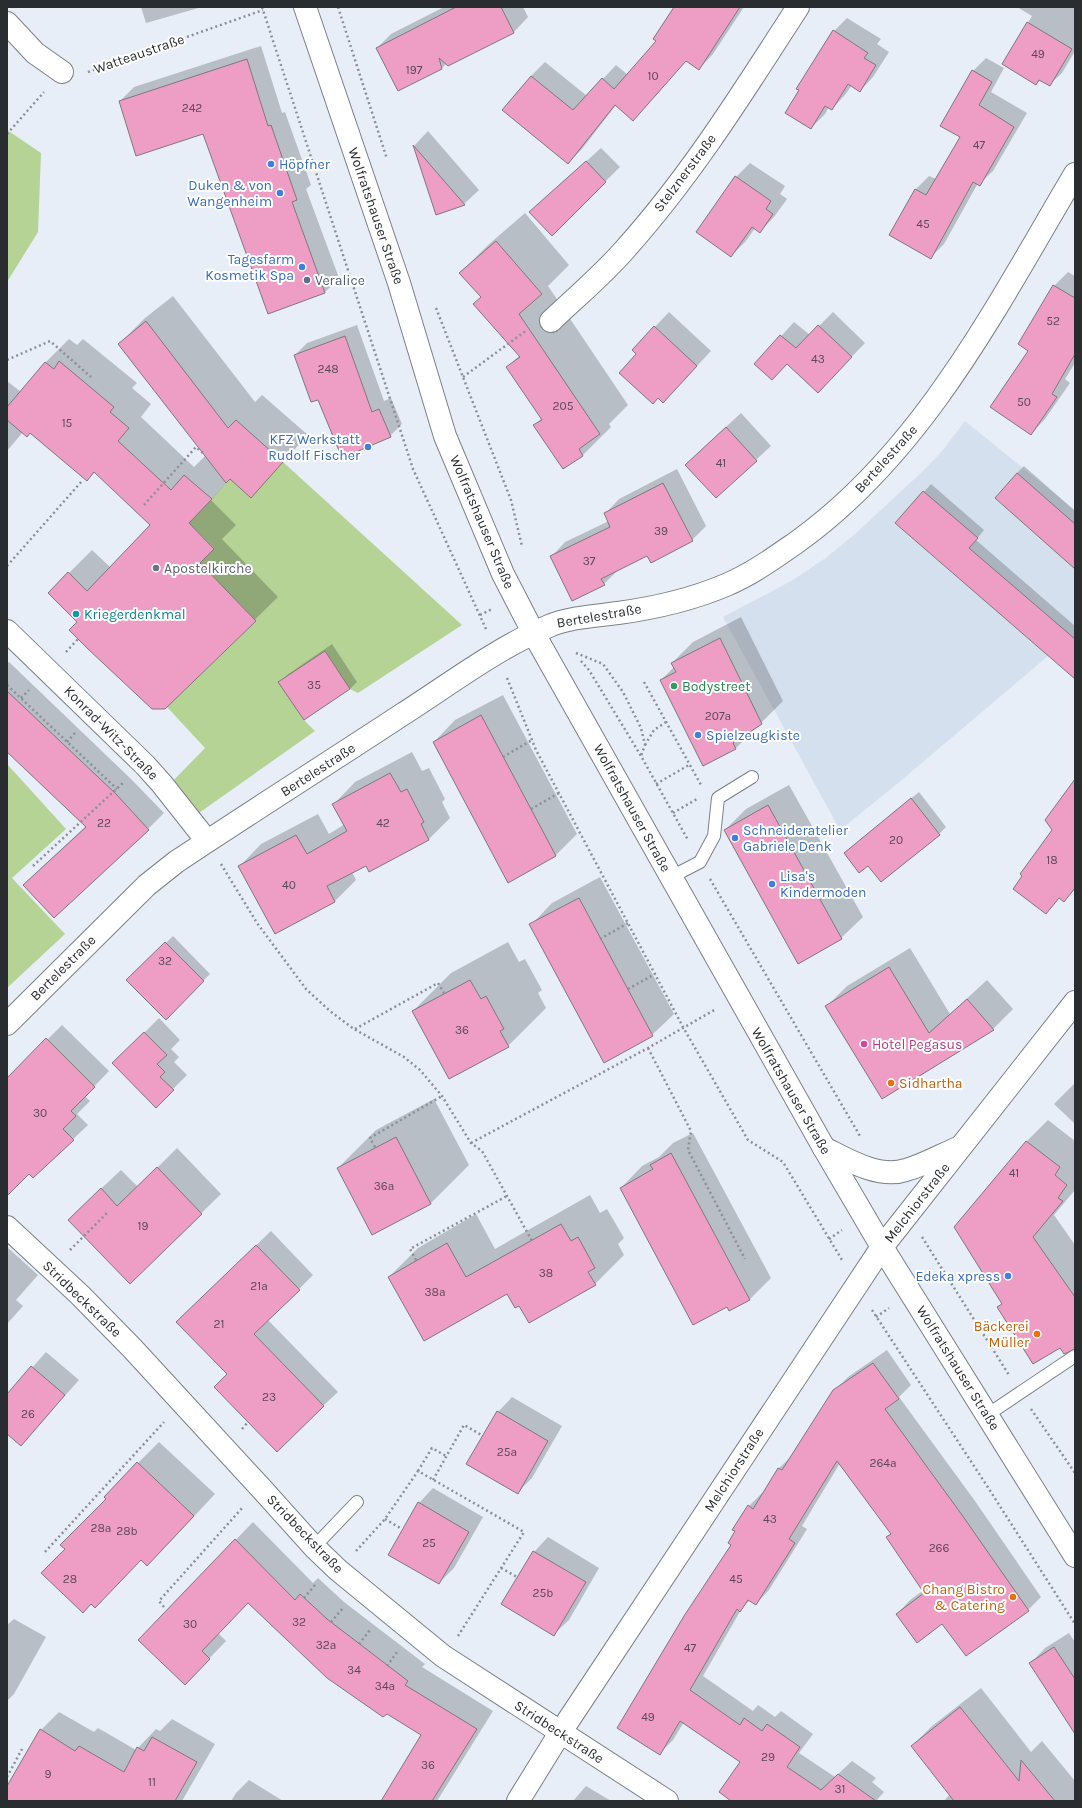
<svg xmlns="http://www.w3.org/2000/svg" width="1082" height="1808" font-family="Karla,sans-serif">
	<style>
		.built { fill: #d5e0ee }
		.green { fill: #b5d395 }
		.shadow { fill: #0003 }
		.building { fill: #ee9dc5; stroke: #81777b }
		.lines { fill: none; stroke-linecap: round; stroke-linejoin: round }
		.lane-casing { stroke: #7a8188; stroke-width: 14 }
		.street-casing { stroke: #7a8188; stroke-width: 24 }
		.primary-casing { stroke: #7a8188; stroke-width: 24 }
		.path { stroke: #8b9096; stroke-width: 2.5; stroke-dasharray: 2 3; stroke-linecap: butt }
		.lane { stroke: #fff; stroke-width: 12 }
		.street { stroke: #fff; stroke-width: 22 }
		.primary { stroke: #fff; stroke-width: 22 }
		.shop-dot { fill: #3f7fe0; stroke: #fff; stroke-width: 1.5 }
		.service-dot { fill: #5c6f8a; stroke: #fff; stroke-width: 1.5 }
		.worship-dot { fill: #6b7280; stroke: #fff; stroke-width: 1.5 }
		.culture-dot { fill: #0f9aa8; stroke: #fff; stroke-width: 1.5 }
		.leisure-dot { fill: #2e9e5b; stroke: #fff; stroke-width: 1.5 }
		.hotel-dot { fill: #d1479c; stroke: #fff; stroke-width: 1.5 }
		.food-dot { fill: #e8710a; stroke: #fff; stroke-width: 1.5 }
		.labels { text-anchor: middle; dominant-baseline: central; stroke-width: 4; stroke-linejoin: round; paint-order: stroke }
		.number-label { font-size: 12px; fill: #5b4955 }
		.street-label { font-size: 14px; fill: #2a2d30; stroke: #fff }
		.shop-label { font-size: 14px; fill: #366cbe; stroke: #fff; text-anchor: start }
		.service-label { font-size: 14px; fill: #4e5e75; stroke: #fff; text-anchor: start }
		.worship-label { font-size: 14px; fill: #5b616d; stroke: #fff; text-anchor: start }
		.culture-label { font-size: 14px; fill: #0d838f; stroke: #fff; text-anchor: start }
		.leisure-label { font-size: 14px; fill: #27864d; stroke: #fff; text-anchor: start }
		.hotel-label { font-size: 14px; fill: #b23c85; stroke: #fff; text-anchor: start }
		.food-label { font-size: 14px; fill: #c56008; stroke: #fff; text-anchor: end }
	</style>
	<rect width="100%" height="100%" fill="#e7eef7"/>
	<path class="built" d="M965,421l110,89v153l-8,9 -19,-16 -151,128 -57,46 -117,-213 70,-37 34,-23 28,-23 69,-64 19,-20z"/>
	<g class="green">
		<path d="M7,130l34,23 -3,79 -31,50z"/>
		<path d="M283,462l179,163 -104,68 -8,-4 -25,-38 -46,30 25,39 11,11 -119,84 -25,-32 34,-35 -38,-41 89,-86 -56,-58 14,-15 -25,-25 41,-44 21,18z"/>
		<path d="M7,764l59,65 -54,49 53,56 -58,54z"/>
	</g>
	<g class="shadow">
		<path d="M141,7h61l-56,16z"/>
		<path d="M444,7h79l5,10 -14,15 -66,33 -1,-2 -5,5 -44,22 -21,-42 14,-14z"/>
		<path d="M675,7h69l-31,47 -14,15 -13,-9 -70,45 -34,44 -14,14 -65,-53 28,-34 14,-14 42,34 29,-31 12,10 30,-34z"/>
		<path d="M1017,7h58v44l-13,22 -13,12 -9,-5 -4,4 -33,-20 29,-48z"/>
		<path d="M847,18l34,21 -4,5 12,8 -16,25 -13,14 -8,-6 -7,10 -13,14 -3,-2 -4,7 -14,14 23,-97z"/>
		<path d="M261,46l21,67 3,-1 26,73 -5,4 33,89 -14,14 -56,21 -65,-180 -84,-32 14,-14z"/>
		<path d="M986,58l18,10 -13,24 36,21 -34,58 -14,13 -1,-1 -34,61 -14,14 -40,-23 26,-46 13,-13 7,3 25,-43 12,-65z"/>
		<path d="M428,131l51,59 -15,14 -28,10 -22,-68z"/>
		<path d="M601,148l19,19 -68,67 -22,-22z"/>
		<path d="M750,163l35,23 -5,8 7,5 -13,18 -14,15 -5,-4 -9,13 -15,15 5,-79z"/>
		<path d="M525,213l44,52 -21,21 80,119 -19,19 2,3 -28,28 -20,13 -29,-43 8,-7 -35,-51 13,-12 -39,-58 -21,-24 28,-28z"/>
		<path d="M1068,272l7,4v87l-10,16 5,4 -25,36 -14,15 -1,-84 24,-64z"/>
		<path d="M173,296l82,106 7,-7 46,40 -57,61 -20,-18 -20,22 25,25 -14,14 56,58 -113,111 -116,-115 43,-43 18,17 42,-43 -57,-52 -8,8 -57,-48h-7l-16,19v-70l14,11 25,-30 23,-23 8,6 6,-6 54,44 -5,5 19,16 -10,13 53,50 12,-12 -87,-111 26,-26z"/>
		<path d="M669,312l42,39 -48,51 -26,-48 -4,-4z"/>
		<path d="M833,312l32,31 -34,35 -44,-15 -31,1 38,-42 16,13z"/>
		<path d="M357,325l27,76 7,-3 11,26 -12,12 -71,-38 -24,-43 12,-12z"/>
		<path d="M741,413l30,33 -55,51 -15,-47z"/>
		<path d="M1024,466l51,45v56l-58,-94z"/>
		<path d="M677,469l29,57 -14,14 -44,14 -30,16 -14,14 -53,-27 14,-15 44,-21 -4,-7 14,-15z"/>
		<path d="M931,484l53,46 -8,10 99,86v36l-178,-140z"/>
		<path d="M741,617l42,84 -47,47 -33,17 -42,-85 13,-13 -2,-4 21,-21z"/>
		<path d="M332,644l25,38 -7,7 -70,-7 7,-7z"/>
		<path d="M9,662l122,117 33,34 -16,16 -108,40 46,-43 -79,-76v-86z"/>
		<path d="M503,695l74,139 -22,22 -121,-114 21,-22z"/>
		<path d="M412,752l10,19 7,-3 16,31 -3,3 8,16 -21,21 -59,32 -4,-7 -14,8 4,8 -21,21 -59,32 -36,-67 21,-22 57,-30 11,20 16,-10 -11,-20 21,-22z"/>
		<path d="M1075,781v108l-11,11 -4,-3 -14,16 8,-83z"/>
		<path d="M789,785l74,132 -22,21 -116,-108 21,-21z"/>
		<path d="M919,792l27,35 -7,7 -71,31 -23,-12z"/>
		<path d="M600,877l74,137 -22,21 -121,-110 21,-22z"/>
		<path d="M173,936l37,38 -44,44 -39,-38z"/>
		<path d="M508,942l11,20 6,-3 17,31 -4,3 8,15 -38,38 -95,-35 38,-38z"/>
		<path d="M910,948l40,66 37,-34 26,29 -20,20 -110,69 -56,-92 20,-20z"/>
		<path d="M159,1018l21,22 -9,9 8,8 -5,5 13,13 -31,31 -42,-43z"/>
		<path d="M62,1025l47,46 -24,25 5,5 -13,13 11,11 -55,52 -4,-4 -22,4v-97z"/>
		<path d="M1075,1083v41l-21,-20z"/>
		<path d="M434,1099l35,66 -38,38 -58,31 -35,-66 38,-38z"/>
		<path d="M1048,1120l27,21v49l-21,25 21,30v100l-15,1 -57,-43 23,-161z"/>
		<path d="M693,1133l78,145 -21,21 -20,11 -3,-5 -106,-117 21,-22 17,-9 14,-14z"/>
		<path d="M177,1148l44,46 -91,89 -41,-83 32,-30 17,17z"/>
		<path d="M590,1195l10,18 7,-4 17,29 -6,6 6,11 -29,29 -76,21 -12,-12 -118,-16 29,-29 58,-34 19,35z"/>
		<path d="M271,1231l42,44 -45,45 70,72 -15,14 -95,-32 -36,-67z"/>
		<path d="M7,1247l31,28 -22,25 7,6 -16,18z"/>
		<path d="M887,1350l24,35 -12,12 76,104 66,96 -13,13 -85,12 -46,-8 13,-14 14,-10 -33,-56 -51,-71 -38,63 5,3 -38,61 -13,14 -6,-4 -8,8 -39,68 50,35 5,-6 17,12 6,-6 32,23 -14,19 36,24 17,-16 24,17 -4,4 12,10 -8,9h-143l8,-39 -57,-40 -11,18 -13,13 72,-208 17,-39 13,-13 2,1 15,-26 14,-13 41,-64 14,-14z"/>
		<path d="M46,1352l33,28 -44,49 -28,-25v-8z"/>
		<path d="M512,1397l50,29 -30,52 -15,15 -19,-81z"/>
		<path d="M159,1442l56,52 -46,49 -28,16 -75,-10 72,-86z"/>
		<path d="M433,1488l50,29 -29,51 -15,15 -20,-80z"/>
		<path d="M253,1522l60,61 5,-5 26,24 81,62 -3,3 71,44 -56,90h-55l40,-66 -174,-133 -30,31 8,8 -24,25 -63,-26z"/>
		<path d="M548,1537l51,31 -30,52 -15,14 -20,-82z"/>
		<path d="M14,1619l32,18 -32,57 -7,7v-76z"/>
		<path d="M1069,1633l6,9v90l-44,-69 14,-15z"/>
		<path d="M981,1688l50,64 11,-11 33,40v20h-131l6,-7 -38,-48 20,-20z"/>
		<path d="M59,1712l35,20 4,-4 38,22 20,-21 4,2 12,-12 43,25 -33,57h-175v-13l34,-58z"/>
		<path d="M249,1780l34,21h-52l5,-8z"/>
		<path d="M586,1786l25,15h-38z"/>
	</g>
	<g class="building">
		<path d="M456,7h45l13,26 -66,33 -9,-8 3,11 -44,22 -22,-43z"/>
		<path d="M674,7h66l-41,63 -13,-9 -53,60 -18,-16 -47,59 -66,-54 29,-34 42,34 29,-32 12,11 42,-48 -3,-2z"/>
		<path d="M1027,22l45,27 -22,37 -11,-6 -3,5 -34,-21z"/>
		<path d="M833,30l35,23 -4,5 12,7 -16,27 -12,-8 -16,26 -7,-4 -14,23 -26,-16 14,-23 -3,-1z"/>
		<path d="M247,59l21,67 3,-1 26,75 -5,2 33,91 -57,21 -65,-180 -67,22 -17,-55z"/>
		<path d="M972,70l20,12 -13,23 35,22 -34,59 -7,-4 -42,77 -42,-24 26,-46 11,6 34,-58 -20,-11z"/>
		<path d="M413,145l52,60 -29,10z"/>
		<path d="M586,161l20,21 -54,54 -23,-24z"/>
		<path d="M735,176l36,25 -5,8 7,5 -13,19 -8,-6 -21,30 -35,-25z"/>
		<path d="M496,241l46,53 -23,20 81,120 -21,15 4,7 -20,13 -30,-44 9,-5 -36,-53 14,-10 -47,-53 8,-7 -22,-24z"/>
		<path d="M1053,285l22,13v56l-23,40 5,3 -26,38 -41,-28 38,-56 -10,-7z"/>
		<path d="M146,321l82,107 8,-8 47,42 -32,36 -21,-19 -4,4 -108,-139z"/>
		<path d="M818,325l34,32 -34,36 -31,-29 -15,16 -18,-16 26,-29 16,13z"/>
		<path d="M654,326l43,40 -34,37 -5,-5 -5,6 -34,-31 17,-19 -4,-4z"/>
		<path d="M345,336l27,76 7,-3 12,28 -49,21 -24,-58 -7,2 -17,-47z"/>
		<path d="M59,361l55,46 -4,5 19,16 -11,13 53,49 13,-15 28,24 -23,24 25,26 -14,14 56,58 -91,88h-13l-64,-60 -19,-19 8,-8 -29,-29 20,-21 19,19 63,-66 -56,-53 -7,9 -57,-48 -3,4 -20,-17v-13l38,-45 9,7z"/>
		<path d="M726,427l31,34 -41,37 -31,-33z"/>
		<path d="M1017,473l58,51v45l-80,-71z"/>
		<path d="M663,483l30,58 -42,22 -4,-7 -46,23 4,6 -33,16 -22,-45 60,-29 -6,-14z"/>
		<path d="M923,491l55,47 -9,10 106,91v40l-180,-156z"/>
		<path d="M720,638l42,86 -29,19 3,6 -33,17 -43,-86 16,-8 -5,-9z"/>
		<path d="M325,651l25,38 -46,31 -26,-38z"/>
		<path d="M7,691l109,103 33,36 -95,88 -31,-33 63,-58 -79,-75z"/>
		<path d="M481,715l75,141 -48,27 -75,-141z"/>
		<path d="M390,773l11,19 6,-3 17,33 -3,2 8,16 -60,32 -3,-6 -39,20 8,16 -60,32 -37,-68 58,-31 11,19 40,-23 -15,-27z"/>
		<path d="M1075,779v109l-11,14 -5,-4 -13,16 -33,-25 9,-13 -2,-2 32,-44 -7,-10z"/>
		<path d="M911,798l29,37 -59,47 -13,-16 -9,7 -15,-20z"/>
		<path d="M768,805l74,134 -44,25 -74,-134z"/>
		<path d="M579,898l74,138 -49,27 -75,-139z"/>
		<path d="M165,942l39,39 -38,39 -40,-40z"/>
		<path d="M889,967l40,66 38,-34 27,31 -112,69 -57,-93z"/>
		<path d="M470,980l11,19 5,-3 18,33 -4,2 9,16 -60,32 -37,-68z"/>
		<path d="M144,1032l23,23 -10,9 8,8 -5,5 14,13 -18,18 -44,-45z"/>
		<path d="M46,1038l49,49 -24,24 5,5 -13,13 11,11 -41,38 -4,-4 -22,22v-118z"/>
		<path d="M396,1137l35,67 -59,31 -35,-67z"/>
		<path d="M1026,1141l34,26 -5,8 12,10 -9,13 5,3 -30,36 42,60v52l-11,5 -4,-6 -27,16 -36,-57 5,-3 -48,-77z"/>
		<path d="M671,1153l79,147 -21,11 -2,-4 -34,18 -73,-137 33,-19 -3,-4z"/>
		<path d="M157,1167l45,47 -72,70 -62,-64 33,-32 16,18z"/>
		<path d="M561,1224l10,17 7,-4 17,31 -7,4 8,13 -67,38 -10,-17 -4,2 -8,-14 -83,47 -36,-64 59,-34 19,34z"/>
		<path d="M256,1245l44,45 -46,44 70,72 -47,46 -63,-65 13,-13 -51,-52z"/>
		<path d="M873,1363l26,36 -14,10 77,106 67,96 -63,45 -24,-32 -25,19 -21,-29 28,-21 -38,-56 5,-3 -54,-73 -48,78 6,4 -39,62 -8,-5 -8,12 -3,-3 -47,81 50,35 4,-7 18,13 5,-7 33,23 -13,20 34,23 17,-16 38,27h-145l-12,-9 21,-30 -60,-41 -20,34 -43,-27 67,-112 47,-71 -3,-2 7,-12 -3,-1 16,-25 5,4 25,-41 4,2 51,-80z"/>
		<path d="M31,1366l34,29 -44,51 -14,-12v-40z"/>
		<path d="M497,1411l51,30 -30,53 -52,-30z"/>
		<path d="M137,1462l57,54 -47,50 -6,-6 -46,48 -4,-4 -8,9 -42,-40 24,-24 -5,-4 46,-46 -2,-2z"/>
		<path d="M418,1502l51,30 -30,52 -51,-29z"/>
		<path d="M235,1539l60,61 5,-6 27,25 81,62 -3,4 72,44 -45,72h-51l40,-66 -34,-21 -4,3 -56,-39 -79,-75 -46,48 8,8 -25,26 -47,-45z"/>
		<path d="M533,1551l53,31 -32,54 -53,-32z"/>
		<path d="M1054,1647l21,32v55l-46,-71z"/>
		<path d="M960,1707l59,74 2,-21 34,41h-101l-43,-55z"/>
		<path d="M40,1729l35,22 4,-5 45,26 13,-25 7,4 8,-14 45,25 -22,39h-168v-15z"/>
	</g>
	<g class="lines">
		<g class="lane-casing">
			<g id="lane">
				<path d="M671,877l29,-15 14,-26 4,-38 34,-21"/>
				<path d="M987,1415l88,-59"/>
				<path d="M314,1547l43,-45"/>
			</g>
		</g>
		<g class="street-casing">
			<g id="street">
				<path d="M7,23l28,30 27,19"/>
				<path d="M551,321c25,-24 53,-47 76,-74 66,-74 118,-158 171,-240"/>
				<path d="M7,631l138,134 17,19 45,57"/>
				<path d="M7,1024l140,-139 29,-23c75,-50 151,-98 227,-148 47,-30 94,-66 146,-88 21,-9 47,-10 69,-13 37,-5 75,-14 108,-28 26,-11 48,-27 71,-43 127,-91 200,-237 278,-368"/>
				<path d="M824,1148c24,12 55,31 82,22 18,-5 35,-15 52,-22"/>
				<path d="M7,1227l73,68 52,53 128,139 54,60 24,23 105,86 224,145"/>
				<path d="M518,1801l42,-68 322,-486 193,-245"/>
			</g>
		</g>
		<g class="primary-casing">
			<path id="primary" d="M305,7l94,276 46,153 58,138 31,60 290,514 58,99 193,309"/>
		</g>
		<g class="path">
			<path d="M262,7l151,462 73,160"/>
			<path d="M338,7l49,152"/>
			<path d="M88,72l175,-62"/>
			<path d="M7,134l37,-42"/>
			<path d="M436,308l75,192 11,46"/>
			<path d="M7,360l43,-19 41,36"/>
			<path d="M463,377l64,-47"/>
			<path d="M144,505l52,-58 8,7"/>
			<path d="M7,566l75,-85"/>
			<path d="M480,615l12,-6"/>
			<path d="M66,652l12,-13"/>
			<path d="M576,653l27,11 20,28 18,36 4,17 -4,11"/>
			<path d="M581,661l8,9 52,86 47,84"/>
			<path d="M507,678l29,72 147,277 65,113 35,22 59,98"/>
			<path d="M644,682l57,103"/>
			<path d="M7,685l110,104"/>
			<path d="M21,698l8,-8"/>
			<path d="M67,742l8,-9"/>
			<path d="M645,745l9,-15 12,-8"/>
			<path d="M503,757l29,-17"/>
			<path d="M656,784l33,-19"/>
			<path d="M531,809l28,-16"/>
			<path d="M673,813l24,-14"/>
			<path d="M221,864l36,59 49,66 24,22 24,18 50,28 16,13 22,26 29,47 11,8 50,90"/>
			<path d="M33,866l91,-84"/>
			<path d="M710,879l150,257"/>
			<path d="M600,939l28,-16"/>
			<path d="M628,989l27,-15"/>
			<path d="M355,1029l83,-46 6,10"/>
			<path d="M648,1048l43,83 -3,19 57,109"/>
			<path d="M471,1143l177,-95 68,-39"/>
			<path d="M375,1147l-5,-9 72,-42"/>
			<path d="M922,1237l87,138"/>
			<path d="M829,1239l13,-9"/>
			<path d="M70,1250l37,-37"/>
			<path d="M416,1260l-6,-11 97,-53"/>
			<path d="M934,1280l11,-7"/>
			<path d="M872,1310l117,179 86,135"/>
			<path d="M876,1317l13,-9"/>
			<path d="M1031,1409l44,64"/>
			<path d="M242,1429l6,-7"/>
			<path d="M418,1471l14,-23 14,8"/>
			<path d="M433,1480l31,-55 19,11"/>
			<path d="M385,1519l17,10"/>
			<path d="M356,1551l29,-32 33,-48 106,61 -66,104"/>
			<path d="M45,1552l119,-130"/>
			<path d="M501,1568l16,9"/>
			<path d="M304,1598l11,-13"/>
			<path d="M164,1607l-5,-6 84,-94"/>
			<path d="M331,1622l13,-15"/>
			<path d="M359,1644l11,-14"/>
			<path d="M387,1666l10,-14"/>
			<path d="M7,1777l15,-28"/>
		</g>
		<use href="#lane" class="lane"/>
		<use href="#street" class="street"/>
		<use href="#primary" class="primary"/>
	</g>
	<g class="shop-dot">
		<circle cx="271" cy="164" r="4"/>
		<circle cx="280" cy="193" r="4"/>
		<circle cx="302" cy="267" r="4"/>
		<circle cx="368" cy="447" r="4"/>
		<circle cx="698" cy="735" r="4"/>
		<circle cx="735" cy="838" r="4"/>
		<circle cx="772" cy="884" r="4"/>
		<circle cx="1008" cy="1276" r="4"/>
	</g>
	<circle class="service-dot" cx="307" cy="280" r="4"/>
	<circle class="worship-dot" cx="156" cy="568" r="4"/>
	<circle class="culture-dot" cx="76" cy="614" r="4"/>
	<circle class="leisure-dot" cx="674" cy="686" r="4"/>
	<circle class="hotel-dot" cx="864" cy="1044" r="4"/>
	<g class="food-dot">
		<circle cx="891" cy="1083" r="4"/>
		<circle cx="1037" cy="1334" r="4"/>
		<circle cx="1013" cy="1597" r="4"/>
	</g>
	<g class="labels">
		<g class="number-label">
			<text x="1038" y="54">49</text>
			<text x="414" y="70">197</text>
			<text x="653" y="76">10</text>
			<text x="192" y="108">242</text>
			<text x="979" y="145">47</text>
			<text x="923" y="224">45</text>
			<text x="1053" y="321">52</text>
			<text x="818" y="359">43</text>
			<text x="328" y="369">248</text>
			<text x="1024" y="402">50</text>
			<text x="563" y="406">205</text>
			<text x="67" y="423">15</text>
			<text x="721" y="463">41</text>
			<text x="661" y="531">39</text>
			<text x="589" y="561">37</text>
			<text x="314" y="685">35</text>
			<text x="718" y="716">207a</text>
			<text x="104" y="823">22</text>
			<text x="383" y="823">42</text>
			<text x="896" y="840">20</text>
			<text x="1052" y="860">18</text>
			<text x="289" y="885">40</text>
			<text x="165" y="961">32</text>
			<text x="462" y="1030">36</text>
			<text x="40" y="1113">30</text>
			<text x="1014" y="1173">41</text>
			<text x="384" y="1186">36a</text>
			<text x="143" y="1226">19</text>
			<text x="546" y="1273">38</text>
			<text x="259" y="1286">21a</text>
			<text x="435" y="1292">38a</text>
			<text x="219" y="1324">21</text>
			<text x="269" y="1397">23</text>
			<text x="28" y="1414">26</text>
			<text x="507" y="1452">25a</text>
			<text x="883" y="1463">264a</text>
			<text x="770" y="1519">43</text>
			<text x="101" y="1528">28a</text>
			<text x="127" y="1531">28b</text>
			<text x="429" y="1543">25</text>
			<text x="939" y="1548">266</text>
			<text x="70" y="1579">28</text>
			<text x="736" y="1579">45</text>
			<text x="543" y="1593">25b</text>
			<text x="299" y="1622">32</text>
			<text x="190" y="1624">30</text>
			<text x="326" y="1645">32a</text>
			<text x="690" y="1648">47</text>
			<text x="354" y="1670">34</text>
			<text x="385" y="1686">34a</text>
			<text x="648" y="1717">49</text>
			<text x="768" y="1757">29</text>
			<text x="428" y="1765">36</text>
			<text x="48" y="1774">9</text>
			<text x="152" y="1782">11</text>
			<text x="840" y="1789">31</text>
		</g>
		<g class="street-label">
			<text transform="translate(139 54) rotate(-19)">Watteaustraße</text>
			<text transform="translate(685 173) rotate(-53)">Stelznerstraße</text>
			<text transform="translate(376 216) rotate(71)">Wolfratshauser Straße</text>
			<text transform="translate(886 459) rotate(-48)">Bertelestraße</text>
			<text transform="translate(482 522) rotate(67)">Wolfratshauser Straße</text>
			<text transform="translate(599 616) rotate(-10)">Bertelestraße</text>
			<text transform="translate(111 733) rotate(45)">Konrad-Witz-Straße</text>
			<text transform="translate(318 770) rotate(-33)">Bertelestraße</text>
			<text transform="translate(632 808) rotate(61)">Wolfratshauser Straße</text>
			<text transform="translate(63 968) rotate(-45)">Bertelestraße</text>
			<text transform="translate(791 1091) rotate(60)">Wolfratshauser Straße</text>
			<text transform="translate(917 1203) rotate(-52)">Melchiorstraße</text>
			<text transform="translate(82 1299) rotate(44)">Stridbeckstraße</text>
			<text transform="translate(958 1368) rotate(58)">Wolfratshauser Straße</text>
			<text transform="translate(734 1470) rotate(-57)">Melchiorstraße</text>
			<text transform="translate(305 1534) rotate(46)">Stridbeckstraße</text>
			<text transform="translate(559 1732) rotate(33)">Stridbeckstraße</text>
		</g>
		<g class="shop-label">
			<text x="279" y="164">Höpfner</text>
			<text x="272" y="185" text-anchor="end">Duken &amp; von<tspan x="272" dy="16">Wangenheim</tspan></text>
			<text x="294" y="259" text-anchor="end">Tagesfarm<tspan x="294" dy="16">Kosmetik Spa</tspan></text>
			<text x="360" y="439" text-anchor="end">KFZ Werkstatt<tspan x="360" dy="16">Rudolf Fischer</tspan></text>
			<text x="706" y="735">Spielzeugkiste</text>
			<text x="743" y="830">Schneideratelier<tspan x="743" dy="16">Gabriele Denk</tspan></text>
			<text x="780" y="876">Lisa's<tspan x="780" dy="16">Kindermoden</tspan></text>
			<text x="1000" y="1276" text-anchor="end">Edeka xpress</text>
		</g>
		<g class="service-label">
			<text x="315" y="280">Veralice</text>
		</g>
		<g class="worship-label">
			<text x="164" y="568">Apostelkirche</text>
		</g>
		<g class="culture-label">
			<text x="84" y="614">Kriegerdenkmal</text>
		</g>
		<g class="leisure-label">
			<text x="682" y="686">Bodystreet</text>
		</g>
		<g class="hotel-label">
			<text x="872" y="1044">Hotel Pegasus</text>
		</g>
		<g class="food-label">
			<text x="899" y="1083" text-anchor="start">Sidhartha</text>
			<text x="1029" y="1326">Bäckerei<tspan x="1029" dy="16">Müller</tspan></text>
			<text x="1005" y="1589">Chang Bistro<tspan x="1005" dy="16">&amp; Catering</tspan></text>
		</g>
	</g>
	<rect width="1082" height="1808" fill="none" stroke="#2a2d30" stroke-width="16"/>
</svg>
